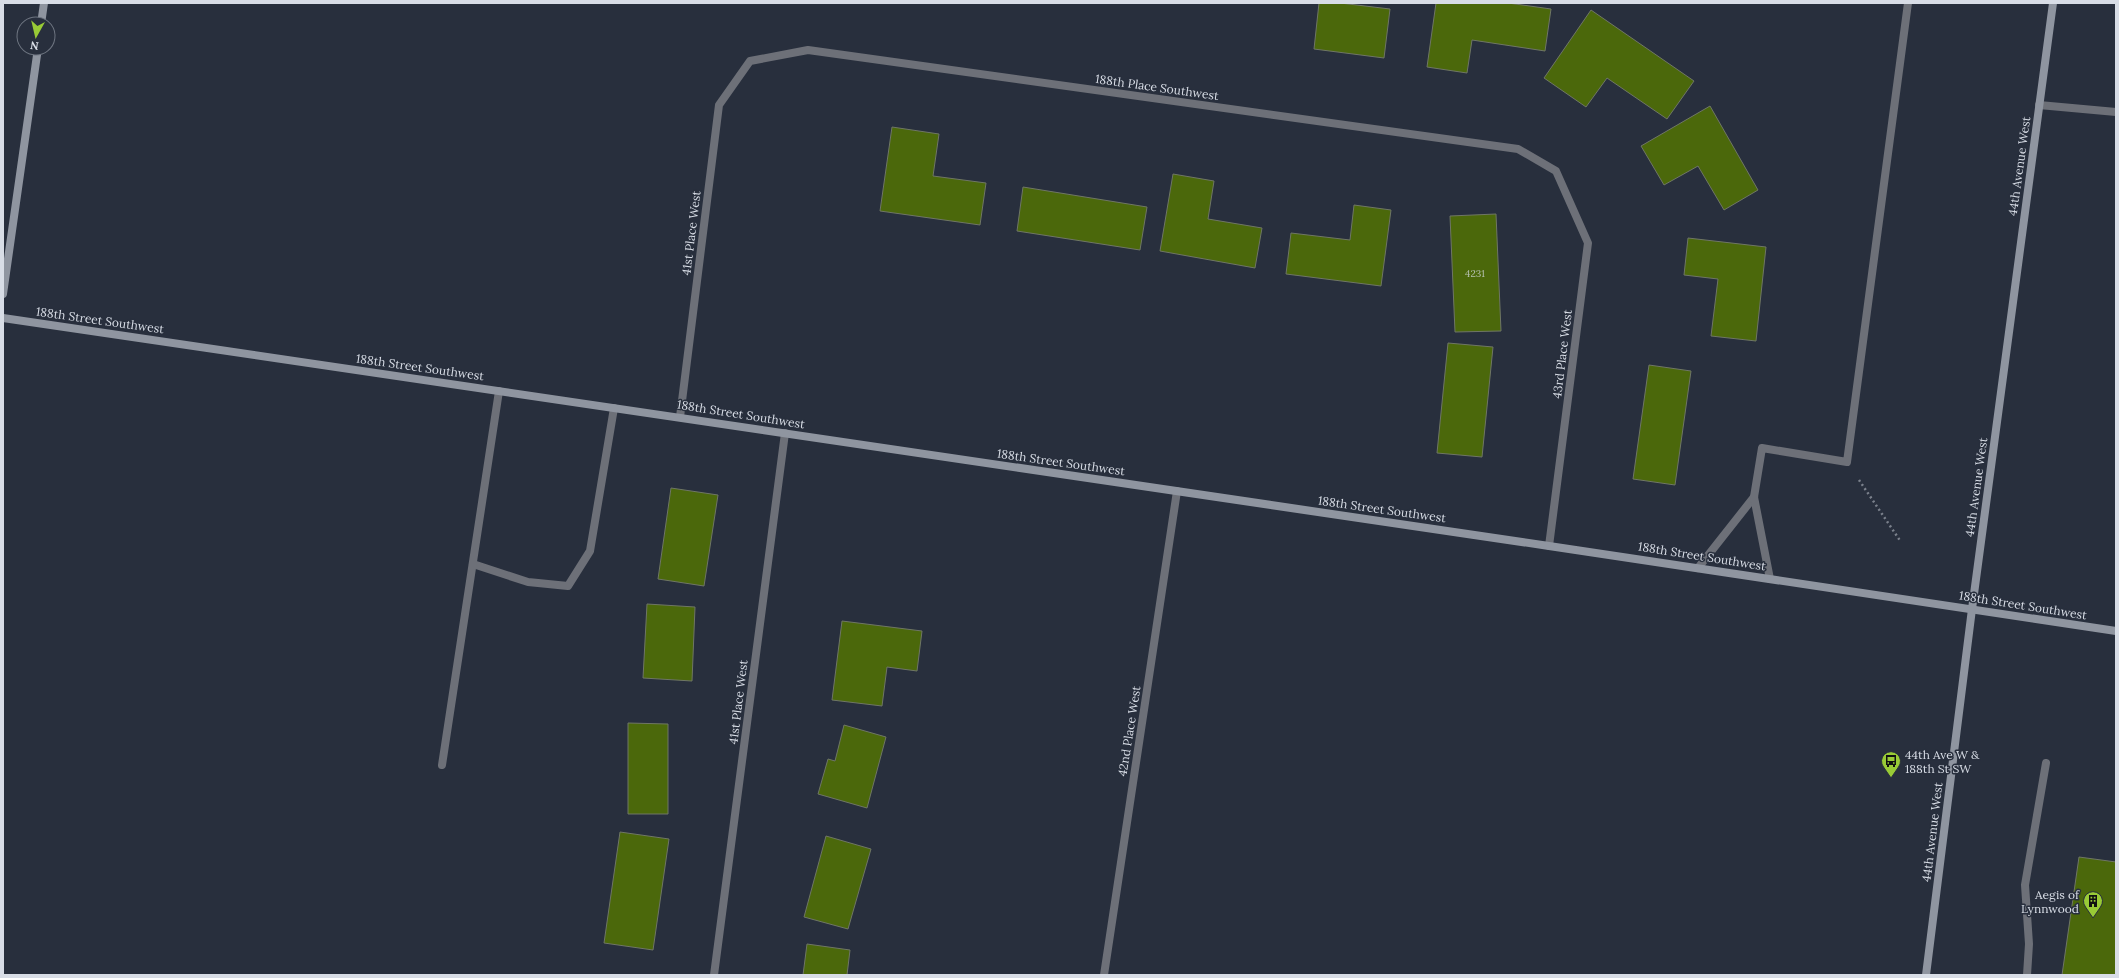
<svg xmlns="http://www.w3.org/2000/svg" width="2119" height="978" font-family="Lora,serif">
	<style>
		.building { fill: #4b680b; stroke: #6f7666 }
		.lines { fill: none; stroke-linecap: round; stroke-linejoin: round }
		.path { stroke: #7b818c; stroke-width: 2.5; stroke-dasharray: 2 3; stroke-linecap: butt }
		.lane { stroke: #6d7078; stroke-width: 8 }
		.street { stroke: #6d7078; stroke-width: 8 }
		.secondary { stroke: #8f95a0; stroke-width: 8 }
		.labels { text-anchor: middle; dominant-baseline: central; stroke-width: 3; stroke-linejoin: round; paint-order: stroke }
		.number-label { font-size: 10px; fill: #b5c0af }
		.street-label { font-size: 12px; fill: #d8dde6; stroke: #282f3d }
		.poi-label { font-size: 12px; fill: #d8dde6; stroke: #282f3d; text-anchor: start }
	</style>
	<rect width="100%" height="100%" fill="#282f3d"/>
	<g class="building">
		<path d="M1319,3h21l50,6 -6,49 -70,-9z"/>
		<path d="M1436,3h72l43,6 -6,42 -73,-11 -5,33 -40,-6z"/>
		<path d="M1591,10l103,71 -27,38 -60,-41 -21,29 -42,-29z"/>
		<path d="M1710,106l48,84 -34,20 -26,-44 -34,19 -23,-39z"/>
		<path d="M892,127l47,7 -6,42 53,7 -6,42 -100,-14z"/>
		<path d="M1173,174l41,7 -6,38 54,9 -7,40 -95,-17z"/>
		<path d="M1023,187l124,20 -7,43 -123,-19z"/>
		<path d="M1354,205l37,5 -10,76 -95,-12 5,-41 59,7z"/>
		<path d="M1496,214l5,117 -46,1 -5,-116z"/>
		<path d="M1688,238l78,9 -10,94 -45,-5 7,-57 -34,-4z"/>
		<path d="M1448,343l45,4 -11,110 -45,-4z"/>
		<path d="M1649,365l42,6 -16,114 -42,-6z"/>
		<path d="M671,488l47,7 -14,91 -46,-7z"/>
		<path d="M647,604l48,3 -3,74 -49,-3z"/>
		<path d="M842,621l80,10 -5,40 -30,-4 -5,39 -50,-6z"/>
		<path d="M628,723l40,1v90h-40z"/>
		<path d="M844,725l42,12 -19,71 -49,-14 10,-35 7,2z"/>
		<path d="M620,832l49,7 -16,111 -49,-7z"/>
		<path d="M826,836l45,13 -23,80 -44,-12z"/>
		<path d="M2079,857l37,5v113h-54z"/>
		<path d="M807,944l43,6 -3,25h-44z"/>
	</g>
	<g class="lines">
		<path class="path" d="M1859,480l42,62"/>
		<g class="lane">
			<path d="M2039,105l77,7"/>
			<path d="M473,564l55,18 40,4 22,-35 24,-143"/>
			<path d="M1698,568l56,-71"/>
			<path d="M1770,579l-16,-82 8,-49 85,14 61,-459"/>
			<path d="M442,765l57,-374"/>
			<path d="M2027,975l2,-31 -4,-59 21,-122"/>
		</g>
		<g class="street">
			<path d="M680,417l39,-312 31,-44 58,-11 710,99 38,22 32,72 -39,303"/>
			<path d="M714,975l71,-542"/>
			<path d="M1104,975l73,-484"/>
		</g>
		<g class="secondary">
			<path d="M41,24l3,-21"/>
			<path d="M3,294l35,-246"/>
			<path d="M3,318l1546,228 567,85"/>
			<path d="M1926,975l46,-366 81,-606"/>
		</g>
	</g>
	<defs>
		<g id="bus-pin" transform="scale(1)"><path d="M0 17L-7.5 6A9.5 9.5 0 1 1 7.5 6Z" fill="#99cb36" stroke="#282f3d"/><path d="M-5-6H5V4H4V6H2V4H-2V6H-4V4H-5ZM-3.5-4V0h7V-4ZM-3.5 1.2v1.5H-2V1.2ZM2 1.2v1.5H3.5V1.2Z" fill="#111"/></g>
		<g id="building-pin" transform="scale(1)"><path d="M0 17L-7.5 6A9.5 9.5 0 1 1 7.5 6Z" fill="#99cb36" stroke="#282f3d"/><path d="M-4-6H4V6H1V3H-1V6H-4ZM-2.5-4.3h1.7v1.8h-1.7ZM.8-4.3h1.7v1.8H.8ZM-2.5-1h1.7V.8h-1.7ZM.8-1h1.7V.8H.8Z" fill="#111"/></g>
	</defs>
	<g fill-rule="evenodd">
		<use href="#bus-pin" x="1891" y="761"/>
		<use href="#building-pin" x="2093" y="901"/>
	</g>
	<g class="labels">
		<g class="number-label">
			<text x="1475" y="273">4231</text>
		</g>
		<g class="street-label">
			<text transform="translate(1157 87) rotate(8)">188th Place Southwest</text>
			<text transform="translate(2019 166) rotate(-82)">44th Avenue West</text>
			<text transform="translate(691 233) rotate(-83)">41st Place West</text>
			<text transform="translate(100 320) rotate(8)">188th Street Southwest</text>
			<text transform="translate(1562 354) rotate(-83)">43rd Place West</text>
			<text transform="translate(420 367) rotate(8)">188th Street Southwest</text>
			<text transform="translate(741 414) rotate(9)">188th Street Southwest</text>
			<text transform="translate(1061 462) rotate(8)">188th Street Southwest</text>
			<text transform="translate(1976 487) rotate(-82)">44th Avenue West</text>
			<text transform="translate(1382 509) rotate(8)">188th Street Southwest</text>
			<text transform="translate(1702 556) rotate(9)">188th Street Southwest</text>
			<text transform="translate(2023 605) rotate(9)">188th Street Southwest</text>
			<text transform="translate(738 702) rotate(-83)">41st Place West</text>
			<text transform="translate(1129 731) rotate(-81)">42nd Place West</text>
			<text transform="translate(1932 832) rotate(-83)">44th Avenue West</text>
		</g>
		<g class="poi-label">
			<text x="1905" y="754">44th Ave W &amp;<tspan x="1905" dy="14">188th St SW</tspan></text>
			<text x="2079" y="894" text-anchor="end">Aegis of<tspan x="2079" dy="14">Lynnwood</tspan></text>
		</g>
	</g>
	<rect width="2119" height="978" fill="none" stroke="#d8dde6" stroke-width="8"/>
	<g transform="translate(36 36) rotate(188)"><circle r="19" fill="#282f3d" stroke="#6e7581"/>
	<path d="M0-3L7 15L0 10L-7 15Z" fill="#99cb36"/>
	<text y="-6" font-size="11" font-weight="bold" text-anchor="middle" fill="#d8dde6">N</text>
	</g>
</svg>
